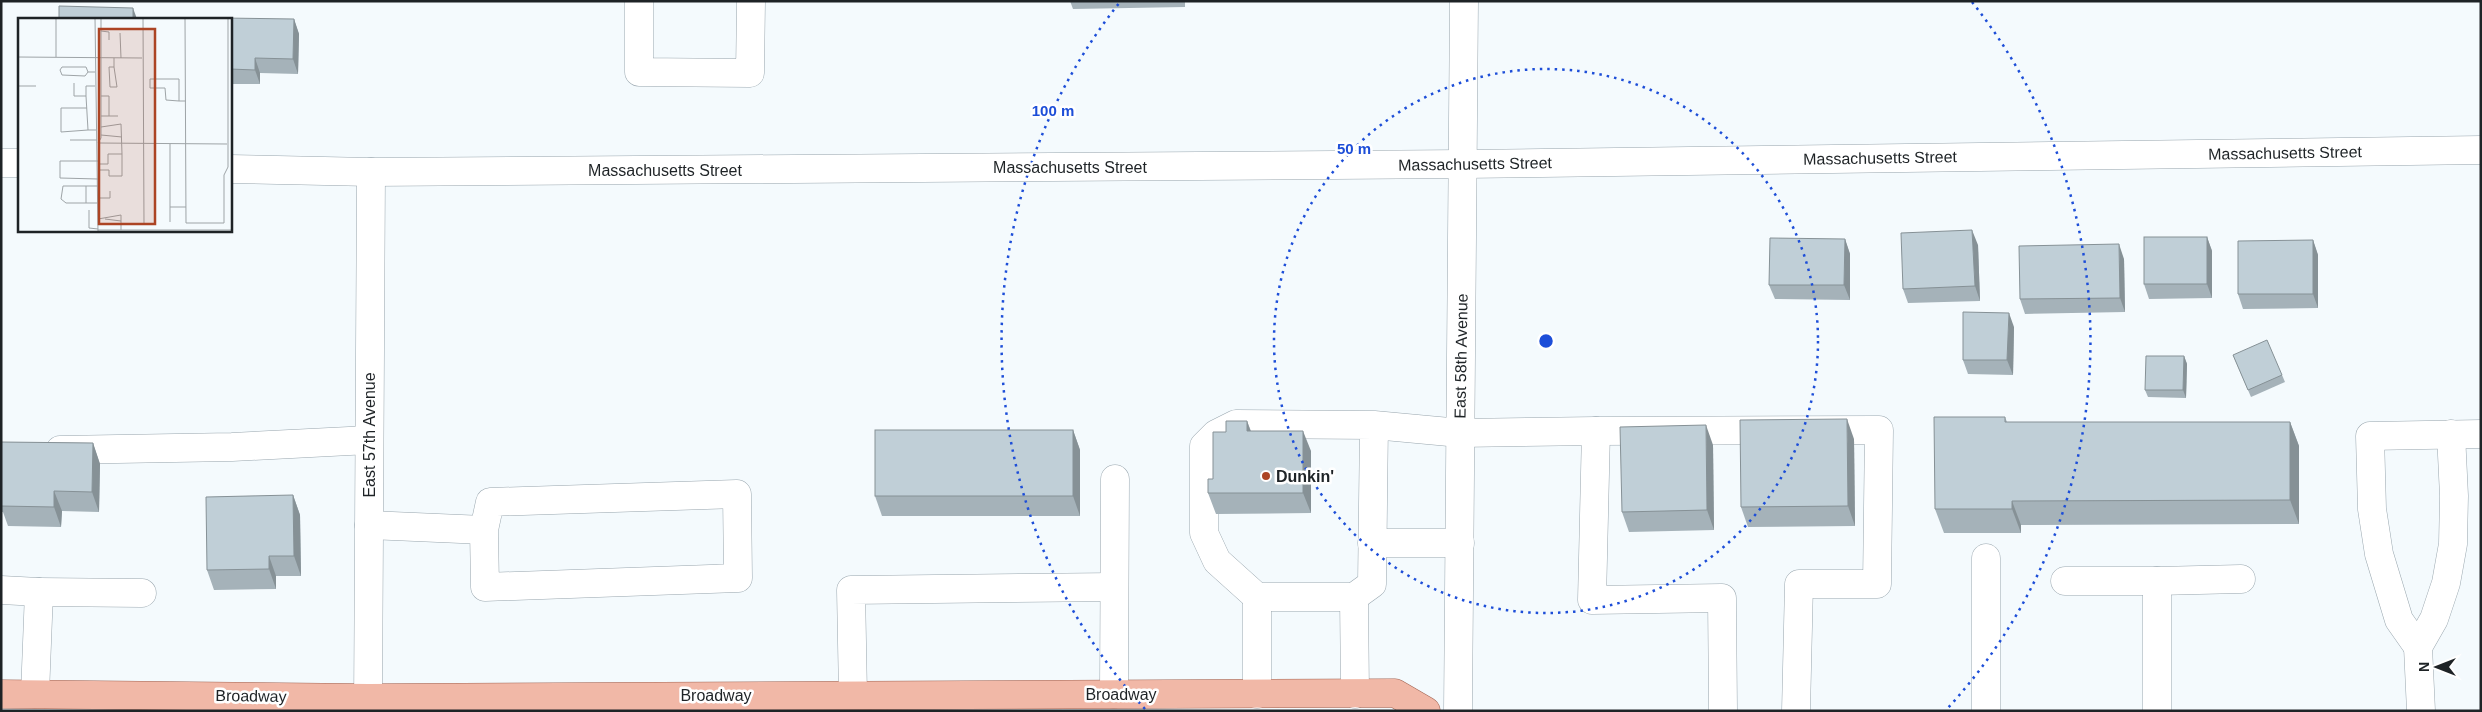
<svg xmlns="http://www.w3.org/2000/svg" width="2482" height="712" font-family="Helvetica,sans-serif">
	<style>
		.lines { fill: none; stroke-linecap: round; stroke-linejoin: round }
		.minor-casing { stroke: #99a6ae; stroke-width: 29 }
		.major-casing { stroke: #a16554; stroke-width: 29 }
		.minor { stroke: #fff; stroke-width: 28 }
		.major { stroke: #f1b8a7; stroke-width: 28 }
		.wall { fill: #a5b2b9 }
		.shaded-wall { fill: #869196 }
		.building { fill: #c0cfd7; stroke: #869196 }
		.ring { fill: none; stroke: #1d4ed8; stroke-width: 2.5; stroke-dasharray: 2.5 5 }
		.poi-dot { fill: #ac4424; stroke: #fff; stroke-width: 2 }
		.labels { text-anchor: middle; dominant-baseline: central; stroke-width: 5; stroke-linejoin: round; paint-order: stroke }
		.street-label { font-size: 16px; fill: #1e2326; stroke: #fff }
		.poi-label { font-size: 16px; font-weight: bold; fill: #1e2326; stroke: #fff; text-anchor: start }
		.inset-road { fill: none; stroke: #9ea4a7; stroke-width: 1 }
		.view { fill: #ac4424; fill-opacity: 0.15; stroke: #ac4424; stroke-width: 2.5 }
		.inset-edge { fill: none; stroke: #1e2326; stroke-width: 2.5 }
		.centre { fill: #1d4ed8; stroke: #fff; stroke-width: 2.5 }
		.ring-label { font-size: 15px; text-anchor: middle; font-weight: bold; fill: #1d4ed8; stroke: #fff; stroke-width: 5; stroke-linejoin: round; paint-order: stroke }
	</style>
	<rect width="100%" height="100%" fill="#f4fafd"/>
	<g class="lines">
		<g class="minor-casing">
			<g id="minor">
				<path d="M639,1v71l111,1 1,-72"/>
				<path d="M1,163h18"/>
				<path d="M230,169l141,3 1092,-8 1018,-14"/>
				<path d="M1374,425l-2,159 -18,13h-97l-40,-36 -13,-28v-87l12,-12 20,-10 138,1 86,8 136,-2 -4,169 130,-2 1,113"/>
				<path d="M1596,431l283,-1 -2,154h-78l-3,127"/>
				<path d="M60,450l172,-3 137,-7"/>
				<path d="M369,525l115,5 1,57 253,-9 -1,-84 -247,8 -6,28"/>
				<path d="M1372,543h88"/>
				<path d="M1986,558v153"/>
				<path d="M2065,581h92v130"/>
				<path d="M2157,581l84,-2"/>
				<path d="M1,590l38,2"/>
				<path d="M1257,597v97"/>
				<path d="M1354,597l1,97"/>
				<path d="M2418,647l-19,-27 -20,-66 -7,-45 -2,-73 111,-2"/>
				<path d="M35,694l4,-102 103,1"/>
				<path d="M1114,694l1,-215"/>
				<path d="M853,695l-2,-105 263,-3"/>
				<path d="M368,711l3,-539"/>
				<path d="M1458,711l6,-710"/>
				<path d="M2421,711l-3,-64 16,-28 12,-36 7,-39 1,-48 -3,-62"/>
			</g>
		</g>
		<g class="major-casing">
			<path id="major" d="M1,694l367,4 1027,-5 31,18"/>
		</g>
		<use href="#minor" class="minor"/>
		<use href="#major" class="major"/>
	</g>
	<g class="wall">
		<path d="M1070,1h115v6l-112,2z"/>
		<path d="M230,19h64l5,15 -1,40 -38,-1v11h-30z"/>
		<path d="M2207,237l5,14v47l-63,1 -5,-15z"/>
		<path d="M1845,239l5,15v46l-75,-1 -6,-14z"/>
		<path d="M2313,240l5,15v53l-75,1 -5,-15z"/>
		<path d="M1978,245l2,56 -72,2 -5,-14z"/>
		<path d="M2124,259l1,53 -100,2 -5,-15z"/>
		<path d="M2014,327l-1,48 -45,-1 -5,-14z"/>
		<path d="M2233,355l49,20 3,7 -34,15z"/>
		<path d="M2184,356l3,8 -1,34 -38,-1 -3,-7z"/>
		<path d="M2005,417l2,5h283l9,24v78l-278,1v8h-77l-9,-24z"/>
		<path d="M1247,421l4,10 60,20v62l-95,1 -8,-21 5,-14 13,-47z"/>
		<path d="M1073,430l7,20v66h-198l-7,-20z"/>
		<path d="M1854,439l1,87 -107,1 -7,-20z"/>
		<path d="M1,442l92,1 7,21 -1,48 -37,-1 -1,16 -53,-1 -5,-14h-2z"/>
		<path d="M1713,445l1,85 -85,2 -7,-20z"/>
		<path d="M293,495l7,20 1,61h-25v13l-62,1 -7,-20z"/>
	</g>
	<g class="shaded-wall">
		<path d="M133,8l4,11h-4z"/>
		<path d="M294,19l5,15 -1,40 -5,-15z"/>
		<path d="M255,58l5,15v11l-5,-14z"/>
		<path d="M1972,230l6,15 2,56 -5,-15z"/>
		<path d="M2207,237l5,14v47l-5,-14z"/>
		<path d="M1845,239l5,15v46l-6,-15z"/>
		<path d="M2313,240l5,15v53l-5,-14z"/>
		<path d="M2119,244l5,15 1,53 -5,-14z"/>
		<path d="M2009,313l5,14 -1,48 -6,-15z"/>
		<path d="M2184,356l3,8 -1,34 -3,-8z"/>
		<path d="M1847,419l7,20 1,87 -7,-20z"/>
		<path d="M1247,421l7,20 -7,-10z"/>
		<path d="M2290,422l9,24v78l-9,-24z"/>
		<path d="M1706,425l7,20 1,85 -7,-20z"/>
		<path d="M1073,430l7,20v66l-7,-20z"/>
		<path d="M1303,431l8,20v62l-8,-20z"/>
		<path d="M93,443l7,21 -1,48 -7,-20z"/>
		<path d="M54,491l8,20 -1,16 -7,-20z"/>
		<path d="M293,495l7,20 1,61 -7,-20z"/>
		<path d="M2012,501l9,24v8l-9,-24z"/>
		<path d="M269,556l7,20v13l-7,-20z"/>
	</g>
	<g class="building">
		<path d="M59,6l74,2v11h-74z"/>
		<path d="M224,18l70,1 -1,40 -38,-1v12l-25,-1v-50h-6z"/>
		<path d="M1972,230l3,56 -72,3 -2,-56z"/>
		<rect x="2144" y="237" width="63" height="47"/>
		<path d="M1770,238l75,1 -1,46h-75z"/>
		<path d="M2313,240v54h-75v-53z"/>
		<path d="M2119,244l1,54 -100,1 -1,-53z"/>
		<path d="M1963,312l46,1 -2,47h-44z"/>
		<path d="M2267,340l15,35 -34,15 -15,-35z"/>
		<path d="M2146,356h38l-1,34h-38z"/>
		<path d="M1934,417h71v5h285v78l-278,1v8h-77z"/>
		<path d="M1847,419l1,87 -107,1 -1,-87z"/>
		<path d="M1226,421h21v10h56v62h-95v-14h5v-47h13z"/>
		<path d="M1706,425l1,85 -85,2 -2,-85z"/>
		<rect x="875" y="430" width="198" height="66"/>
		<path d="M1,442l92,1 -1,49 -38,-1v16l-53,-1z"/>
		<path d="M293,495l1,61h-25v13l-62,1 -1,-73z"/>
	</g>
	<g class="ring">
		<circle cx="1546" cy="341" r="272"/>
		<path d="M1145 709A544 544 0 0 1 1120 2M1972 2A544 544 0 0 1 1947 709"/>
	</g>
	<circle class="poi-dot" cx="1266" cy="476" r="5"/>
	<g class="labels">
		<g class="street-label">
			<text transform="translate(2285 153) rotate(-1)">Massachusetts Street</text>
			<text transform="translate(1880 158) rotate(-1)">Massachusetts Street</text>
			<text transform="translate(1475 164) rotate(-1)">Massachusetts Street</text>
			<text x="1070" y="167">Massachusetts Street</text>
			<text x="665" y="170">Massachusetts Street</text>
			<text transform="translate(1461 356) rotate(-89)">East 58th Avenue</text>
			<text transform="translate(369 435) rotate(-90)">East 57th Avenue</text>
			<text x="1121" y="694">Broadway</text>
			<text x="716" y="695">Broadway</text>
			<text transform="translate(251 696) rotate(1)">Broadway</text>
		</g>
		<g class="poi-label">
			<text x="1276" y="476">Dunkin'</text>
		</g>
	</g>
	<g transform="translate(18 18)">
		<rect width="214" height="214" fill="#f4fafd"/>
		<path class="inset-road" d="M38,0v39M77,0l3,214M125,0l1,207M167,0l1,205h38v-48l4,-8v-149M83,13l8,1v8M102,15l1,25M0,39l124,1M96,49l3,20h-7l-1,-20h5v-9M70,54l-3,4 -23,-1 -2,-5 2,-3h24l2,5h7M56,65v13h12M0,68h18M77,68h-9v10l2,34h8M83,78h8v20M161,83v-22h-29v9h15l1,12 13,1h7M69,90h-26v24l27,-2M83,98h17M83,117l21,2M52,122h27M80,125l129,1M80,125l3,-5v-120M80,143h-38v17l38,1M80,146h10v-10h14l-1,-30 -20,3M80,152h11v6h13v-22M80,168h-35l-2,13 5,4h32M80,180h12v-7M68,185v-17M152,189h16M71,192v18l9,1M80,201l23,-4v15M87,201l16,2M152,204v-78M80,212h134"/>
		<path class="view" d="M81,11h56v195h-56z"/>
		<rect width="214" height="214" class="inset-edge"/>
	</g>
	<circle cx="1546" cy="341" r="8" class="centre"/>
	<g class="ring-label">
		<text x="1053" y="116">100 m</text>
		<text x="1354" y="154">50 m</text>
	</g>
	<rect width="2482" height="712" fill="none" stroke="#1e2326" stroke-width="5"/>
	<g transform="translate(2437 667) rotate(270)" stroke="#ffffff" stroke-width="4" paint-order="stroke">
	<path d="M0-4L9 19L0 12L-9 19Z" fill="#1e2326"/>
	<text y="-8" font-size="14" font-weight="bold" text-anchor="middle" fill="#1e2326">N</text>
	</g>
</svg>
